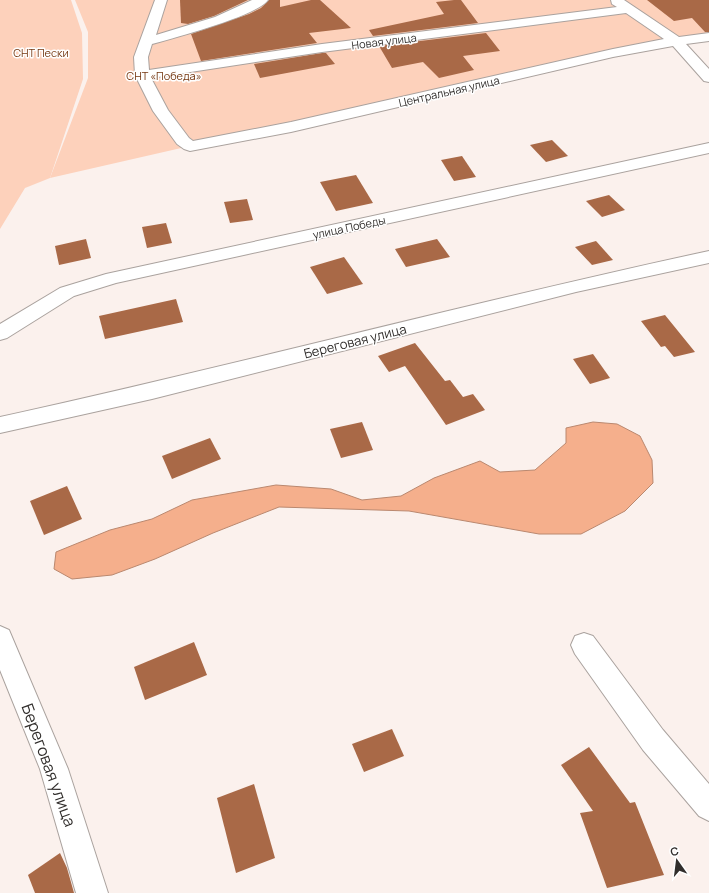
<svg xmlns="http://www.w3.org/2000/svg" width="709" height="893" font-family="Manrope,sans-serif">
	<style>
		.green { fill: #fdd1bb }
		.water { fill: #f5af8c; stroke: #ba886f }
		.building { fill: #a96947 }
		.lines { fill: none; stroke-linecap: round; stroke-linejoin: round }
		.minor-casing { stroke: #aaa29e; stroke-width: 2 }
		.minor { fill: #fff; fill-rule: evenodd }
		.labels { text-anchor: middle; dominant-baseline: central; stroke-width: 3; stroke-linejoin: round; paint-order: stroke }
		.far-street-label { font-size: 11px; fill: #312e2c; stroke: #fff }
		.far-park-label { font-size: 11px; fill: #74360f; stroke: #fff }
		.street-label { font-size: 13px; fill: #312e2c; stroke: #fff }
		.near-street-label { font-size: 16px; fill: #312e2c; stroke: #fff }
	</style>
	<rect width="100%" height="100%" fill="#fbf1ed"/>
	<g class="green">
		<path d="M0,0h71l11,33 1,46 -33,99 -25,10 -25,41z"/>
		<path d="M75,0h634v37l-33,4 -486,105 -140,32 38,-100v-46z"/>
	</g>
	<path class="water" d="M593,422l24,2 23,12 12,24 1,23 -28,28 -44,23h-42l-130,-23 -130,-4 -66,26 -58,26 -43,16 -40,4 -18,-10 2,-17 54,-22 42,-11 40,-19 84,-15 55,4 31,11 39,-4 33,-18 46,-17 20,11 35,-2 31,-27v-15z"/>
	<g class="building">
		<path d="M180,0h68l-34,16 -26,8 -7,-1z"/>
		<path d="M269,0h11v7l31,-7h9l31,28 -42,5 8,10 -116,18 -10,-27 58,-20 12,-6z"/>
		<path d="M454,0h7l17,23 -105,13 -4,-6 75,-16 -8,-12z"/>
		<path d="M647,0h62v32h-4l-13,-14 -18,3z"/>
		<path d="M486,33l14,18 -37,5 11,14 -35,8 -16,-16 -31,6 -13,-22z"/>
		<path d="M322,53h4l9,11 -75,14 -6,-14z"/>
		<path d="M552,140l16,16 -22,6 -16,-17z"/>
		<path d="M462,156l14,21 -22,4 -13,-21z"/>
		<path d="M356,175l17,28 -37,8 -16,-29z"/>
		<path d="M609,195l16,15 -23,7 -16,-16z"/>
		<path d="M247,199l6,21 -23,3 -6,-21z"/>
		<path d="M166,223l6,20 -25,5 -5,-21z"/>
		<path d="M86,239l5,19 -32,7 -4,-19z"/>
		<path d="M437,239l13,18 -44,10 -11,-18z"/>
		<path d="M596,241l17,19 -21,5 -17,-18z"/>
		<path d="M344,257l19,27 -36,10 -17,-27z"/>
		<path d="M176,299l7,23 -78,17 -6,-23z"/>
		<path d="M665,315l30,37 -21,5 -9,-11 -4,1 -20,-26z"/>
		<path d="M415,343l30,38 5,-1 13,17 10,-3 12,16 -39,15 -41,-59 -16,6 -11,-16z"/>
		<path d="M593,354l17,24 -20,6 -17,-25z"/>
		<path d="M362,422l11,28 -32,8 -11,-29z"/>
		<path d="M210,438l11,21 -49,20 -10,-23z"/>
		<path d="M67,486l15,33 -38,16 -14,-34z"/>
		<path d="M194,642l13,33 -62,25 -11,-33z"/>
		<path d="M392,729l12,27 -40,16 -12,-28z"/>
		<path d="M589,747l41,56 5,-1 29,73 -57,13 -27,-75 13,-2 -32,-46z"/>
		<path d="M254,784l21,74 -39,15 -19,-75z"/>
		<path d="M60,853l7,15 7,25h-39l-7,-18z"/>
	</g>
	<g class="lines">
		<g class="minor-casing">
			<g id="minor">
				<path d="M155,0h12l-11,35 59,-18 37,-17h16c-11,16 -94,38 -116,44l-4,13 1,13 173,-26 295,-37 -5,-3 -1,-4h13l55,37 30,-4v8l-23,3 23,25v13l-5,-1 -31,-35 -60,11 -322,75 -101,19 -6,-2 -7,-5 -24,-33 -18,-36 -1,-18zM626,13l38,26 -51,10 -322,73 -98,19 -4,-3 -21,-28 -17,-32 171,-26z"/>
				<path d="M709,143v10l-593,130 -42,13 -67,42 -7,2v-16l60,-36 46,-14z"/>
				<path d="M709,251v12l-133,29 -424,107 -152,34v-16c237,-52 472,-115 709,-166z"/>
				<path d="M0,626l9,4 59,139 40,124h-32l-36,-124 -40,-99z"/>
				<path d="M584,633l9,3 70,94 46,54v37l-10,-5 -56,-66 -68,-96 -4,-9 4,-9z"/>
			</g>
		</g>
		<use href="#minor" class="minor"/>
	</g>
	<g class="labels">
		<g class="far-street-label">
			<text transform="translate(384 41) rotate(-7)">Новая улица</text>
			<text transform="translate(449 91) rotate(-13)">Центральная улица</text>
			<text transform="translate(349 227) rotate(-12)">улица Победы</text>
		</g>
		<g class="far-park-label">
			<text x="41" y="52">СНТ Пески</text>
			<text x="164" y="75">СНТ «Победа»</text>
		</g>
		<g class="street-label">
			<text transform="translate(355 341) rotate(-14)">Береговая улица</text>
		</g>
		<g class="near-street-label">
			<text transform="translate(49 765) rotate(70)">Береговая улица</text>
		</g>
	</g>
	<g transform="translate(677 861) rotate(346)" stroke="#ffffff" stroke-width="3" paint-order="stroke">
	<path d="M0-3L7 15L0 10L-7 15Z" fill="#312e2c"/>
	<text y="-6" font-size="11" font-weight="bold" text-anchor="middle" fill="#312e2c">С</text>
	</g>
</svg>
